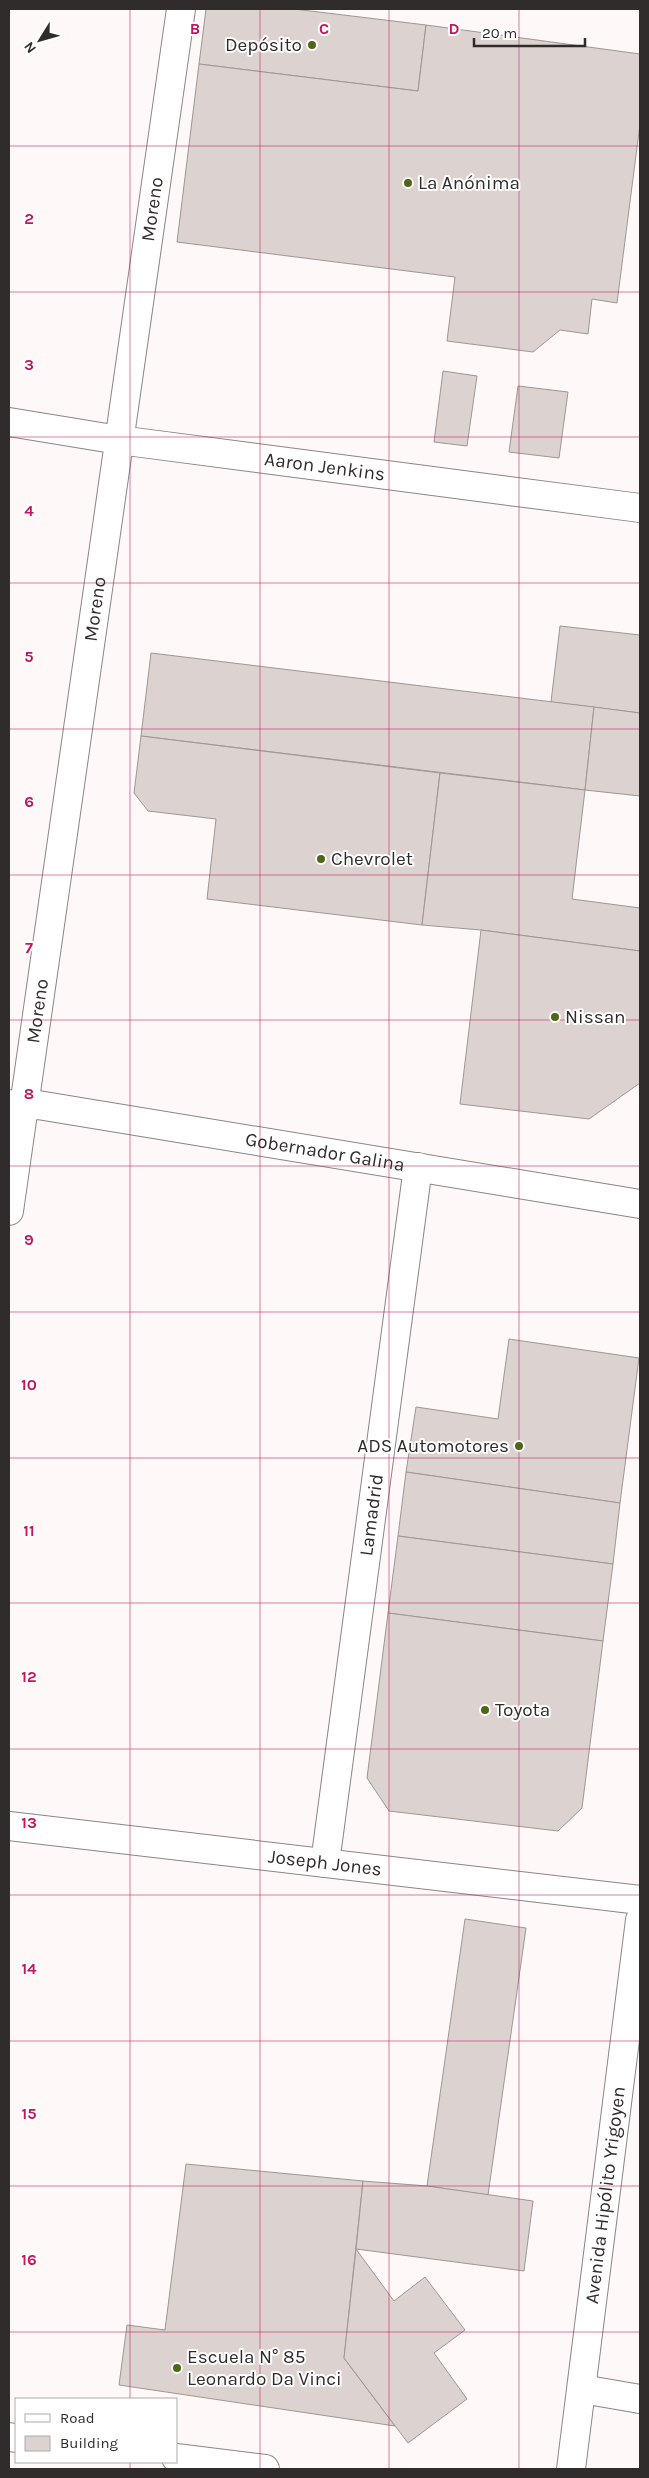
<svg xmlns="http://www.w3.org/2000/svg" width="649" height="2478" font-family="Karla,sans-serif">
	<style>
		.building { fill: #dcd3d1; stroke: #9f9694 }
		.lines { fill: none; stroke-linecap: round; stroke-linejoin: round }
		.street-casing { stroke: #8c8485; stroke-width: 30 }
		.secondary-casing { stroke: #8c8485; stroke-width: 30 }
		.street { stroke: #fff; stroke-width: 28 }
		.secondary { stroke: #fff; stroke-width: 28 }
		.grid { fill: none; stroke: #c2185b; stroke-width: 1; stroke-opacity: 0.55 }
		.poi-dot { fill: #4e6717; stroke: #fff; stroke-width: 2 }
		.labels { text-anchor: middle; dominant-baseline: central; stroke-width: 4; stroke-linejoin: round; paint-order: stroke }
		.poi-label { font-size: 19px; fill: #302c2c; stroke: #fff; text-anchor: start }
		.street-label { font-size: 19px; fill: #302c2c; stroke: #fff }
		.grid-label { font-size: 16px; text-anchor: middle; font-weight: bold; fill: #c2185b; stroke: #fff; stroke-width: 4; stroke-linejoin: round; paint-order: stroke }
	</style>
	<rect width="100%" height="100%" fill="#fef8f9"/>
	<g class="building">
		<path d="M206,9h88l132,16 -8,66 -219,-27z"/>
		<path d="M426,25l214,29v70l-23,179 -25,-4 -4,35 -28,-4 -27,22 -86,-11 8,-64 -278,-35 22,-178 219,27z"/>
		<path d="M443,371l34,5 -10,70 -33,-4z"/>
		<path d="M518,386l50,6 -9,66 -50,-6z"/>
		<path d="M560,626l80,9v78l-89,-11z"/>
		<path d="M151,653l443,54 -9,83 -444,-54z"/>
		<path d="M594,707l46,6v83l-55,-6z"/>
		<path d="M141,736l299,37 -18,152 -215,-26 9,-80 -68,-8 -14,-18z"/>
		<path d="M440,773l145,17 -13,109 68,9v43l-159,-21 -59,-5z"/>
		<path d="M481,930l159,21v132l-51,36 -129,-15z"/>
		<path d="M509,1339l130,19 -19,145 -214,-31 10,-65 82,12z"/>
		<path d="M406,1472l214,31 -7,61 -215,-28z"/>
		<path d="M398,1536l215,28 -10,77 -215,-28z"/>
		<path d="M388,1613l215,28 -21,167 -24,23 -169,-20 -22,-33z"/>
		<path d="M465,1919l61,9 -38,267 -61,-9z"/>
		<path d="M186,2164l177,17 -19,177 51,68 -276,-41 8,-60 38,5z"/>
		<path d="M363,2181l64,5 106,15 -9,70 -168,-22z"/>
		<path d="M356,2249l38,52 31,-24 40,53 -31,23 33,46 -59,44 -64,-85z"/>
	</g>
	<g class="lines">
		<g class="street-casing">
			<g id="street">
				<path id="s1" d="M9,422l110,18 521,68"/>
				<path id="s2" d="M9,1211l172,-1202"/>
				<path id="s3" d="M9,1826l631,74"/>
				<path id="s4" d="M325,1863l93,-696"/>
				<path d="M582,2389l58,10"/>
				<path d="M9,2437l7,1"/>
				<path d="M176,2458l89,11"/>
			</g>
		</g>
		<g class="secondary-casing">
			<g id="secondary">
				<path id="s5" d="M9,1104l13,2 16,-1 602,99"/>
				<path id="s6" d="M571,2469l69,-549"/>
			</g>
		</g>
		<use href="#street" class="street"/>
		<use href="#secondary" class="secondary"/>
	</g>
	<path class="grid" d="M130,9v2390M260,9v2460M389,9v2460M519,9v2460M9,146h631M9,292h631M9,437h631M9,583h631M9,729h631M9,875h631M9,1020h631M9,1166h631M9,1312h631M9,1458h631M9,1603h631M9,1749h631M9,1895h631M9,2041h631M9,2186h631M9,2332h631M130,2462v7"/>
	<g class="poi-dot">
		<circle cx="312" cy="45" r="5"/>
		<circle cx="408" cy="183" r="5"/>
		<circle cx="321" cy="859" r="5"/>
		<circle cx="555" cy="1017" r="5"/>
		<circle cx="519" cy="1446" r="5"/>
		<circle cx="485" cy="1710" r="5"/>
		<circle cx="177" cy="2368" r="5"/>
	</g>
	<g class="labels">
		<g class="poi-label">
			<text x="302" y="45" text-anchor="end">Depósito</text>
			<text x="418" y="183">La Anónima</text>
			<text x="331" y="859">Chevrolet</text>
			<text x="565" y="1017">Nissan</text>
			<text x="509" y="1446" text-anchor="end">ADS Automotores</text>
			<text x="495" y="1710">Toyota</text>
			<text x="187" y="2357">Escuela N° 85<tspan x="187" dy="22">Leonardo Da Vinci</tspan></text>
		</g>
		<g class="street-label">
			<text stroke="none"><textPath href="#s2" startOffset="1012">Moreno</textPath></text>
			<text stroke="none"><textPath href="#s1" startOffset="319">Aaron Jenkins</textPath></text>
			<text stroke="none"><textPath href="#s2" startOffset="608">Moreno</textPath></text>
			<text stroke="none"><textPath href="#s2" startOffset="202">Moreno</textPath></text>
			<text stroke="none"><textPath href="#s5" startOffset="320">Gobernador Galina</textPath></text>
			<text stroke="none"><textPath href="#s4" startOffset="351">Lamadrid</textPath></text>
			<text stroke="none"><textPath href="#s3" startOffset="318">Joseph Jones</textPath></text>
			<text stroke="none"><textPath href="#s6" startOffset="276">Avenida Hipólito Yrigoyen</textPath></text>
		</g>
	</g>
	<g class="grid-label">
		<text x="195" y="34">B</text>
		<text x="324" y="34">C</text>
		<text x="454" y="34">D</text>
		<text x="29" y="224">2</text>
		<text x="29" y="370">3</text>
		<text x="29" y="516">4</text>
		<text x="29" y="662">5</text>
		<text x="29" y="807">6</text>
		<text x="29" y="953">7</text>
		<text x="29" y="1099">8</text>
		<text x="29" y="1245">9</text>
		<text x="29" y="1390">10</text>
		<text x="29" y="1536">11</text>
		<text x="29" y="1682">12</text>
		<text x="29" y="1828">13</text>
		<text x="29" y="1974">14</text>
		<text x="29" y="2119">15</text>
		<text x="29" y="2265">16</text>
	</g>
	<rect width="649" height="2478" fill="none" stroke="#302c2c" stroke-width="20"/>
	<rect x="15" y="2398" width="162" height="65" fill="#ffffff" stroke="#acabab"/>
	<rect x="25" y="2414" width="25" height="8" fill="#ffffff" stroke="#acabab"/>
	<text x="60" y="2423" font-size="15" fill="#302c2c">Road</text>
	<rect x="25" y="2436" width="25" height="15" fill="#dcd3d1" stroke="#acabab"/>
	<text x="60" y="2448" font-size="15" fill="#302c2c">Building</text>
	<g transform="translate(40 40) rotate(233)" stroke="#ffffff" stroke-width="4" paint-order="stroke">
	<path d="M0-4L9 19L0 12L-9 19Z" fill="#302c2c"/>
	<text y="-8" font-size="14" font-weight="bold" text-anchor="middle" fill="#302c2c">N</text>
	</g>
	<path d="M474 38v8h111v-8" fill="none" stroke="#302c2c" stroke-width="2.5"/>
	<text x="482" y="38" font-size="15" fill="#302c2c" stroke="#ffffff" stroke-width="4" paint-order="stroke">20 m</text>
</svg>
